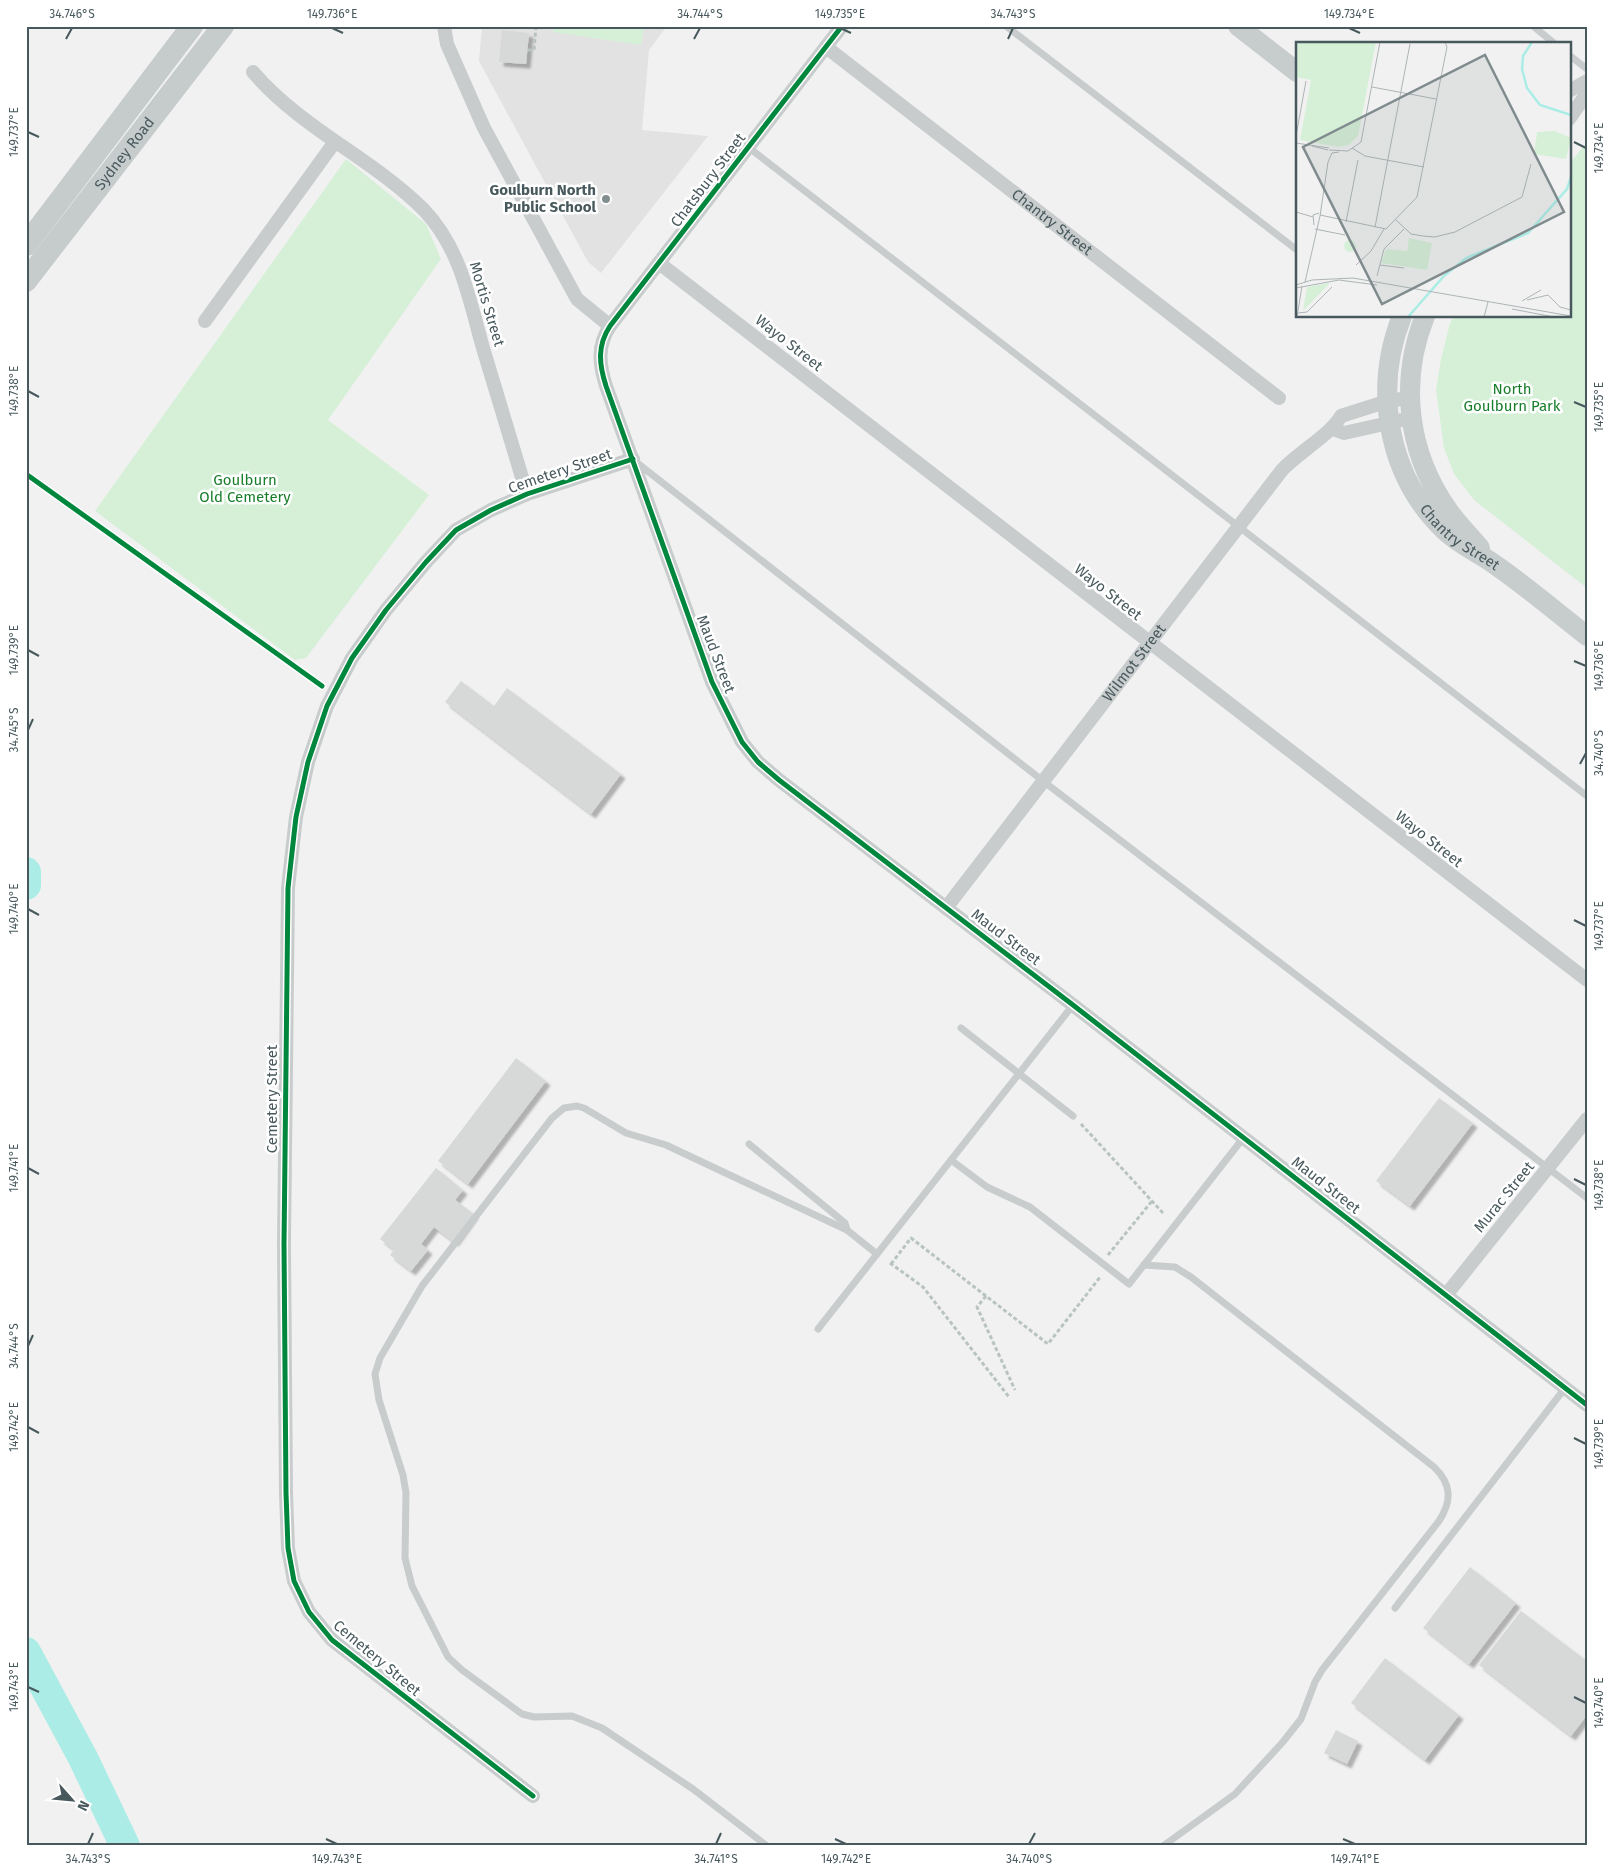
<svg xmlns="http://www.w3.org/2000/svg" width="1613" height="1872" font-family="'Fira Sans',sans-serif">
	<style>
		.education { fill: #e3e2e3 }
		.green { fill: #d6f0d8 }
		.lines { fill: none; stroke-linecap: round; stroke-linejoin: round }
		.river { stroke: #abede6; stroke-width: 30 }
		.building { fill: #d7d9d9; filter: url(#shadow) }
		.path { stroke: #b8c4bd; stroke-width: 3; stroke-dasharray: 4 2.5; stroke-linecap: butt }
		.lane { stroke: #c8cccc; stroke-width: 7 }
		.street { stroke: #c8cccc; stroke-width: 14 }
		.secondary { stroke: #c7cccd; stroke-width: 20 }
		.primary { stroke: #c6cbcc; stroke-width: 22 }
		.cycleway-casing { stroke: #fff; stroke-width: 8 }
		.cycleway { stroke: #00873e; stroke-width: 5 }
		.ticks { fill: none; stroke: #48595d; stroke-width: 2 }
		.poi-dot { fill: #838e91; stroke: #fff; stroke-width: 2 }
		.labels { text-anchor: middle; dominant-baseline: central; stroke-width: 5; stroke-linejoin: round; paint-order: stroke }
		.street-label { font-size: 15px; fill: #48595d; stroke: #fff }
		.poi-label { font-size: 15px; font-weight: bold; fill: #48595d; stroke: #fff; text-anchor: end }
		.park-label { font-size: 15px; fill: #197e2c; stroke: #fff }
		.inset-river { fill: none; stroke: #abede6; stroke-width: 2.5 }
		.inset-road { fill: none; stroke: #adb4b6; stroke-width: 1 }
		.view { fill: #808b8e; fill-opacity: 0.15; stroke: #808b8e; stroke-width: 2.5 }
		.inset-edge { fill: none; stroke: #48595d; stroke-width: 2.5 }
		.neatline { fill: none; stroke: #48595d; stroke-width: 2 }
		.ticks-label { font-size: 12px; text-anchor: middle; fill: #48595d }
	</style>
	<defs>
		<filter id="shadow"><feDropShadow dx="4.5" dy="4.5" stdDeviation="1" flood-color="#0004"/></filter>
	</defs>
	<rect width="100%" height="100%" fill="#f1f1f1"/>
	<path class="education" d="M482,26h185l-18,24 -7,80 66,6 -107,137 -13,-11 -109,-201z"/>
	<g class="green">
		<path d="M554,26h90l-3,19 -88,-13z"/>
		<path d="M1587,142v446l-113,-88 -20,-26 -10,-26 -8,-58 5,-31 9,-36 4,-7h115v-152z"/>
		<path d="M346,159l80,65 15,35 -113,161 101,75 -123,163 -11,2 -200,-149z"/>
	</g>
	<g class="lines">
		<g class="river">
			<path d="M26,872v13"/>
			<path d="M26,1652l57,106 42,88"/>
		</g>
	</g>
	<g class="building">
		<path d="M502,30l27,3 -3,31 -27,-2z"/>
		<path d="M461,681l33,25 13,-18 114,86 -30,40 -146,-112z"/>
		<path d="M516,1058l30,23 -78,103 -30,-23z"/>
		<path d="M1439,1098l34,25 -63,83 -34,-25z"/>
		<path d="M436,1168l27,22 -8,10 19,14 -20,28 -20,-15 -13,17 7,6 -17,21 -21,-16 4,-5 -14,-11z"/>
		<path d="M1470,1567l46,36 -47,61 -46,-36z"/>
		<path d="M1521,1611l66,50v54l-16,21 -92,-71z"/>
		<path d="M1385,1658l74,57 -34,45 -74,-57z"/>
		<path d="M1336,1730l22,11 -11,23 -23,-11z"/>
	</g>
	<g class="lines">
		<g class="path">
			<path d="M528,50h6l2,-24"/>
			<path d="M1081,1124l82,89"/>
			<path d="M1108,1255l44,-54"/>
			<path d="M890,1263l33,24 86,110"/>
			<path d="M891,1264l20,-26 137,106 53,-68"/>
			<path d="M986,1296l-9,11 38,83"/>
		</g>
		<g class="lane">
			<path d="M1006,26l291,224"/>
			<path d="M1533,26l22,18"/>
			<path d="M1569,55l18,14"/>
			<path d="M748,147l839,649"/>
			<path d="M636,462l407,319 544,417"/>
			<path d="M961,1028l112,88"/>
			<path d="M749,1144l96,79 2,7 30,24"/>
			<path d="M951,1160l36,27 43,20 99,77 115,-147"/>
			<path d="M1144,1265l31,2 16,10 243,190c18,17 18,34 5,54l-117,149 -7,12 -14,37 -19,24 -47,51 -72,52"/>
			<path d="M818,1329l255,-324"/>
			<path d="M1395,1608l170,-220"/>
			<path d="M767,1846l-74,-57 -91,-61 -30,-12 -38,1 -12,-3 -60,-44 -14,-13 -36,-71 -7,-28 1,-65 -3,-18 -24,-75 -4,-26 5,-16 42,-72 130,-168 12,-10 13,-2 7,2 42,25 40,12 181,85"/>
		</g>
		<g class="street">
			<path d="M444,26l3,18 37,84 93,171 33,27"/>
			<path d="M842,26l-232,300c-13,20 -11,38 -4,60l106,296 30,60 16,20 21,18 294,225 514,400"/>
			<path id="s1" d="M826,47l453,351"/>
			<path d="M253,72c49,57 119,86 171,138 37,39 45,89 59,138 15,49 29,97 44,146"/>
			<path d="M1569,91l18,-10"/>
			<path d="M1569,119l18,-26"/>
			<path d="M659,263l928,717"/>
			<path d="M205,321l129,-178"/>
			<path d="M1333,429l11,4 67,-15"/>
			<path id="s2" d="M946,908l336,-438c18,-19 47,-34 59,-54l47,-15 21,-3"/>
			<path d="M1446,1295l141,-176"/>
			<path d="M533,1796l-201,-156 -23,-28 -15,-31 -6,-33 -2,-55 -2,-249 4,-356 8,-71 12,-55 19,-56 25,-48 34,-48 40,-48 30,-32 35,-20 36,-16 106,-35"/>
		</g>
		<g class="secondary">
			<path d="M1238,26l59,46"/>
			<path id="s3" d="M1402,316c-29,73 -15,159 42,214 14,14 33,22 50,34 32,22 62,48 93,72"/>
			<path d="M1425,316c-26,65 -18,136 23,194 9,13 21,25 32,38"/>
		</g>
		<g class="primary">
			<path d="M26,245l166,-219"/>
			<path id="s4" d="M26,281l197,-255"/>
		</g>
		<g class="cycleway-casing">
			<g id="cycleway">
				<path d="M842,26l-232,300c-13,20 -11,38 -4,60l106,296 30,60 16,20 21,18 294,225 514,400"/>
				<path d="M26,474l296,212"/>
				<path d="M533,1796l-201,-156 -23,-28 -15,-31 -6,-33 -2,-55 -2,-249 4,-356 8,-71 12,-55 19,-56 25,-48 34,-48 40,-48 30,-32 35,-20 36,-16 106,-35"/>
			</g>
		</g>
		<use href="#cycleway" class="cycleway"/>
	</g>
	<path class="ticks" d="M332,28l11,5M840,28l11,5M1349,28l11,5M66,39l6,-11M694,39l6,-11M1008,39l5,-11M28,132l11,5M1574,142l12,6M28,391l11,6M1574,402l12,5M28,650l11,6M1574,661l12,5M28,730l5,-11M1580,764l6,-11M28,909l11,6M1574,920l12,6M28,1168l11,6M1574,1179l12,6M28,1346l5,-11M28,1427l11,6M1574,1438l12,6M28,1687l11,5M1574,1697l12,6M326,1839l11,5M835,1839l11,5M1343,1839l12,5M88,1844l5,-11M716,1844l5,-11M1029,1844l6,-11"/>
	<circle class="poi-dot" cx="606" cy="199" r="5"/>
	<g class="labels">
		<g class="street-label">
			<text stroke="none"><textPath href="#s4" startOffset="161">Sydney Road</textPath></text>
			<text transform="translate(708 180) rotate(-53)">Chatsbury Street</text>
			<text stroke="none"><textPath href="#s1" startOffset="286">Chantry Street</textPath></text>
			<text transform="translate(487 304) rotate(73)">Mortis Street</text>
			<text transform="translate(789 343) rotate(38)">Wayo Street</text>
			<text transform="translate(560 471) rotate(-19)">Cemetery Street</text>
			<text stroke="none"><textPath href="#s3" startOffset="248">Chantry Street</textPath></text>
			<text transform="translate(1108 592) rotate(38)">Wayo Street</text>
			<text transform="translate(716 654) rotate(69)">Maud Street</text>
			<text stroke="none"><textPath href="#s2" startOffset="309">Wilmot Street</textPath></text>
			<text transform="translate(1429 839) rotate(38)">Wayo Street</text>
			<text transform="translate(1006 937) rotate(37)">Maud Street</text>
			<text transform="translate(272 1099) rotate(-90)">Cemetery Street</text>
			<text transform="translate(1326 1185) rotate(38)">Maud Street</text>
			<text transform="translate(1504 1197) rotate(-51)">Murac Street</text>
			<text transform="translate(377 1658) rotate(40)">Cemetery Street</text>
		</g>
		<g class="poi-label">
			<text x="596" y="190">Goulburn North<tspan x="596" dy="17">Public School</tspan></text>
		</g>
		<g class="park-label">
			<text x="1512" y="389">North<tspan x="1512" dy="17">Goulburn Park</tspan></text>
			<text x="245" y="480">Goulburn<tspan x="245" dy="17">Old Cemetery</tspan></text>
		</g>
	</g>
	<g transform="translate(1296 42)">
		<rect width="275" height="275" fill="#f1f1f1"/>
		<path d="M0,0h80l-18,94 -9,9 -11,2 -38,-7 11,-60 -15,-3zM259,89l16,7 -5,21 -32,-5 3,-22zM113,196l23,5 -5,27 -46,-7 5,-14 21,2zM48 204a6 6 0 1 1 12 0a6 6 0 1 1-12 0ZM34,241l-2,2 -25,26 4,-24z" fill="#d6f0d8"/>
		<path class="inset-river" d="M236,0l-9,14 -1,13 5,19 13,17 31,10M112,275l36,-41 22,-18 62,-25 39,-44 4,-12"/>
		<path class="inset-road" d="M76,45l64,12M0,94l10,-55M0,101l33,5M16,104l16,4M56,106l13,8 59,11M33,108l19,1 13,-9 19,-100M0,170l17,5M24,173l66,14 31,-32 30,-150 -2,-5M100,178l15,14 12,2 12,1 20,-5 67,-35 9,-33M50,180l12,-62M18,183l-1,-10 6,-2M79,185l35,-183M19,187l30,6M60,223l15,-14 13,-22M84,223l24,3M81,234l7,-27 20,-20M9,240l15,-66 8,-54 4,-9 7,-1M0,243l16,-5 41,-2 218,38M0,246l43,-8 38,5M231,258l21,-5 12,12 11,3M226,259l19,-11M216,267l42,8M2,271l9,-1 25,-25M1,275l5,-31M188,275l4,-15"/>
		<path class="view" d="M189,13l79,157 -182,92 -79,-157z"/>
		<rect width="275" height="275" class="inset-edge"/>
	</g>
	<rect width="1613" height="1872" fill="none" stroke="#ffffff" stroke-width="55"/>
	<g transform="translate(72 1800) rotate(117)" stroke="#ffffff" stroke-width="4" paint-order="stroke">
	<path d="M0-4L9 19L0 12L-9 19Z" fill="#48595d"/>
	<text y="-8" font-size="14" font-weight="bold" text-anchor="middle" fill="#48595d">N</text>
	</g>
	<rect x="28" y="28" width="1558" height="1816" class="neatline"/>
	<g class="ticks-label">
		<text x="72" y="18">34.746°S</text>
		<text x="332" y="18">149.736°E</text>
		<text x="700" y="18">34.744°S</text>
		<text x="840" y="18">149.735°E</text>
		<text x="1013" y="18">34.743°S</text>
		<text x="1349" y="18">149.734°E</text>
		<text transform="translate(14 132) rotate(-90)" y="4">149.737°E</text>
		<text transform="translate(1599 148) rotate(-90)" y="4">149.734°E</text>
		<text transform="translate(14 391) rotate(-90)" y="4">149.738°E</text>
		<text transform="translate(1599 407) rotate(-90)" y="4">149.735°E</text>
		<text transform="translate(14 650) rotate(-90)" y="4">149.739°E</text>
		<text transform="translate(1599 666) rotate(-90)" y="4">149.736°E</text>
		<text transform="translate(14 730) rotate(-90)" y="4">34.745°S</text>
		<text transform="translate(1599 753) rotate(-90)" y="4">34.740°S</text>
		<text transform="translate(14 909) rotate(-90)" y="4">149.740°E</text>
		<text transform="translate(1599 926) rotate(-90)" y="4">149.737°E</text>
		<text transform="translate(14 1168) rotate(-90)" y="4">149.741°E</text>
		<text transform="translate(1599 1185) rotate(-90)" y="4">149.738°E</text>
		<text transform="translate(14 1346) rotate(-90)" y="4">34.744°S</text>
		<text transform="translate(14 1427) rotate(-90)" y="4">149.742°E</text>
		<text transform="translate(1599 1444) rotate(-90)" y="4">149.739°E</text>
		<text transform="translate(14 1687) rotate(-90)" y="4">149.743°E</text>
		<text transform="translate(1599 1703) rotate(-90)" y="4">149.740°E</text>
		<text x="88" y="1863">34.743°S</text>
		<text x="337" y="1863">149.743°E</text>
		<text x="716" y="1863">34.741°S</text>
		<text x="846" y="1863">149.742°E</text>
		<text x="1029" y="1863">34.740°S</text>
		<text x="1355" y="1863">149.741°E</text>
	</g>
</svg>
